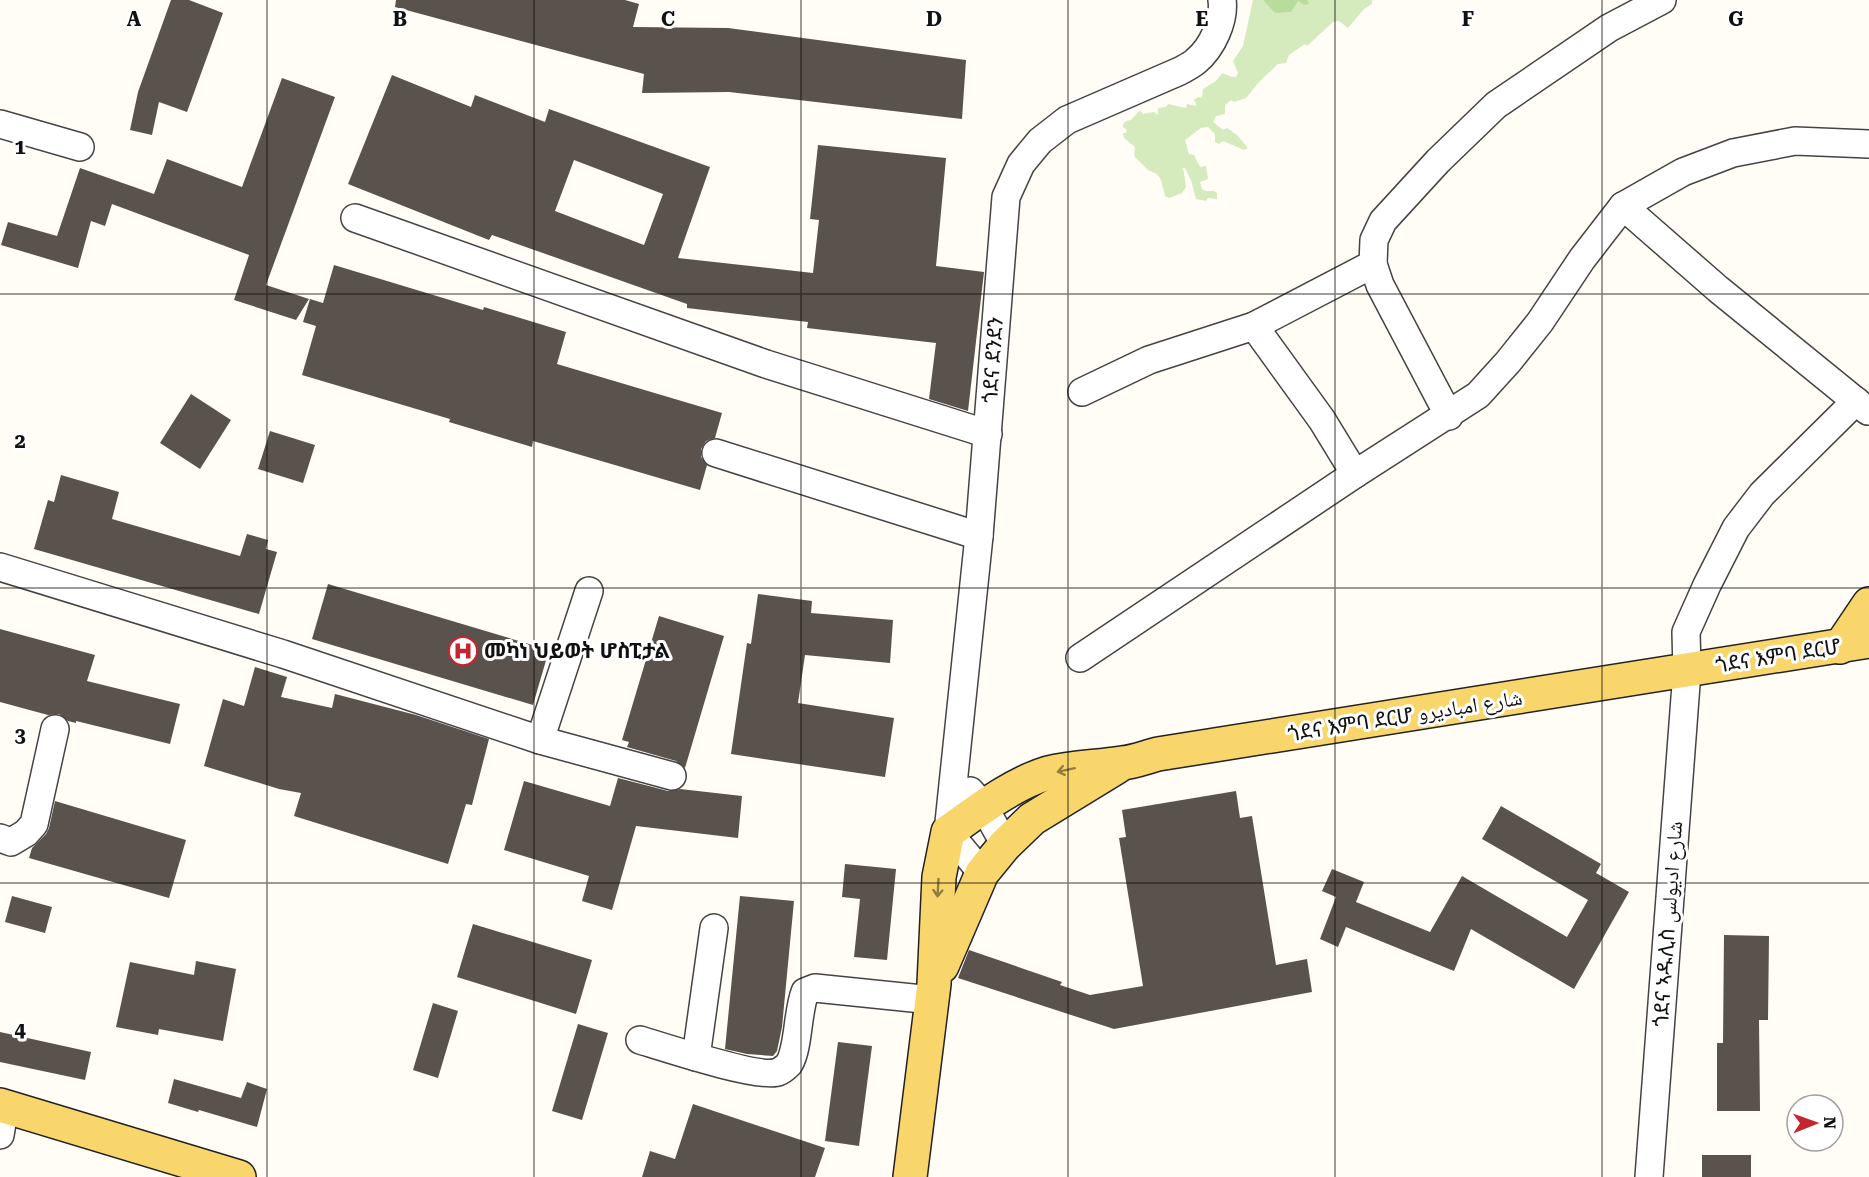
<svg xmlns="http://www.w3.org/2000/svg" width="1869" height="1177" font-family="'Roboto Serif','Noto Naskh Arabic','Noto Sans Ethiopic',serif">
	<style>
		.green { fill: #d5ebbd }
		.forest { fill: #b9dc9c }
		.building { fill: #5a524d; fill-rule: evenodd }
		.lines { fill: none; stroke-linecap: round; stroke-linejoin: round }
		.minor-casing { stroke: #444; stroke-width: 30 }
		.major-casing { stroke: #222; stroke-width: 36 }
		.minor { stroke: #fff; stroke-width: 27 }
		.major { stroke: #f9d66b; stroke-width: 33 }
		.oneway { stroke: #917d42 }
		.grid { fill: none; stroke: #111; stroke-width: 1.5; stroke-opacity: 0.55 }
		.labels { text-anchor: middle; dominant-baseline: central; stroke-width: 6; stroke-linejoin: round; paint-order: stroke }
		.street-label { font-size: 21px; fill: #111; stroke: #fff }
		.poi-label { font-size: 21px; font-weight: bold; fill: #111; stroke: #fff; text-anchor: start }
		.grid-label { font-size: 20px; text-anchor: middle; font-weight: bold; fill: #111; stroke: #fff; stroke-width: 6; stroke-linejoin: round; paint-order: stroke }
	</style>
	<rect width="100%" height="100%" fill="#fffdf5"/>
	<path class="green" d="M1253,0h119v4l-8,5 -16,19 -9,-7 -6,1 -26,24 -2,-2 -16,11 -3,8 -8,1 -19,18 -13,16 -12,4 -3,-2 -6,5v9l-9,2 -3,6 10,8 4,-2 10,7 11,13 -4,2 -21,-9 -4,3 -4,-2v-8l-7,-7 -7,1 -16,12 4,14 5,1 6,12 6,-1 2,13 -8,3 2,7 4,2h8l3,2v6l-9,-1 -2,3 -10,-2 -5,-19 -6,-12h-3l2,4 2,15 -4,6 -13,5 -4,-2 -4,-16 -4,-6 -9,-4 -14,-14 1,-9 -11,-9 -1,-5h3l1,-3 -4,-3v-3l3,-3 5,-1 7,-8 3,-1 2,3 11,-2 4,3v-7l8,-1 2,-3 18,4 1,-4 9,2v-3l-2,-3 4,-3 4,1 1,-9 13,-8 6,-8 10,4h4l2,-4 -5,-12 10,-15z"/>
	<path class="forest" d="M1263,0h44l2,4 -5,1 -6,-4 -7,11 -16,1z"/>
	<g class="building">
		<path d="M171,0h18l34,13 -36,99 -28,-10 -7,33 -22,-5 8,-38z"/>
		<path d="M396,0h229l14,4 -6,23 95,1 238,32 -4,59 -233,-27 -87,1 2,-19 -249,-67z"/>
		<path d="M392,75l79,32 4,-12 70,27 4,-13 161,58 -32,91 135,15 6,-53 -9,-1 8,-74 128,13 -10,108 48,6 -16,139 -39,-12 7,-56 -129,-15 1,-6 -121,-14v-4l-195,-69 -3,5 -141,-56zM574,160l89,34 -19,51 -89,-34z"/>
		<path d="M282,78l53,19 -69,188 43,14 -13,21 -62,-20 15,-45 -137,-51 -7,22 -14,-5 -13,47 -77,-23 7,-23 49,14 23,-68 74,26 13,-35 75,28z"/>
		<path d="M334,265l149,45 1,-3 82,25 -9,32 165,49 -7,25 -9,3 -5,8v8l6,8 -7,25 -167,-49 -1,6 -83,-25 1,-3 -148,-44 14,-49 -13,-4 7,-23 13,4z"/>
		<path d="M191,394l40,26 -31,49 -40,-26z"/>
		<path d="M270,431l45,14 -12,38 -45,-14z"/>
		<path d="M61,475l58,17 -7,27 128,37 7,-22 21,6 -2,9 11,3 -18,62 -225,-65 14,-49 6,2z"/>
		<path d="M328,584l221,66 -16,55 -221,-66z"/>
		<path d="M758,594l54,7 -1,12 82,7 -3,43 -85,-8 -7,48 96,15 -9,59 -154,-23 16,-111 4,1z"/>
		<path d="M659,616l65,20 -39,132 -9,-7 -49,-14 2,-5 -7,-2z"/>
		<path d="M0,629l95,26 -8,26 93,23 -10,40 -94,-23v2l-8,-2 -9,-7 -11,1 -48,-13z"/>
		<path d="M255,667l32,10 -6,20 51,11 3,-14 81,21 73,24 -17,66 -6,-1 -18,60 -154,-48 7,-23 -22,-4 -75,-23 19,-67 21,7z"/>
		<path d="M618,778l50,13 12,-2 62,7 -4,42 -102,-12 -24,84 -30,-9 7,-25 -85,-26 20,-69 86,25z"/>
		<path d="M1236,791l4,27 12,-2 24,149 31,-6 5,33 -198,37 -156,-51 11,-28 93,32 -2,3 30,10 53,-9 -24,-148 7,-1 -4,-27z"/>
		<path d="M55,801l131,39 -17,58 -140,-40 3,-10 14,-14 3,-6z"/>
		<path d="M1501,806l100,58 -5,9 33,19 -55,97 -103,-60 -17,42 -108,-44 -8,20 -18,-8 16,-42 -14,-6 10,-22 32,13 -8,20 74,30 32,-56 105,61 21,-37 -106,-61z"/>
		<path d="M845,864l51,5 -9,91 -33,-3 6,-58 -18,-2z"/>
		<path d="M12,896l40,11 -7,26 -40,-11z"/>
		<path d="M740,896l54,5 -12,126 -5,24 -4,5 -26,-2 -22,-5z"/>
		<path d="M473,924l119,36 -16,54 -119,-37z"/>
		<path d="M1724,935l45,1 -1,84h-9l1,91h-43v-68h6z"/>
		<path d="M196,961l40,8 -13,72 -64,-12 -1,6 -42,-8 14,-65 64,13z"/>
		<path d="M433,1003l25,8 -20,67 -25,-8z"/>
		<path d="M578,1024l30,9 -26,87 -30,-9z"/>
		<path d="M0,1032l91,20 -6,28 -85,-18z"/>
		<path d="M838,1042l34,4 -13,100 -34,-5z"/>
		<path d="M174,1079l67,19 6,-16 20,7 -10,38 -58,-17 -1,2 -30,-9z"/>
		<path d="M693,1104l132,44 -10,29h-173l8,-26 25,8z"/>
		<rect x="1702" y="1155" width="49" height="22"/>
	</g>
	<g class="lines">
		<g class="minor-casing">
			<g id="minor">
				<path d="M0,124l80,23"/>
				<path d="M1623,206l95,83 150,122"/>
				<path d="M355,218l411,146 222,70"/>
				<path d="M1254,326l68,94 33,54"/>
				<path d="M1082,392l67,-32 105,-34 119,-62"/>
				<path d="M1449,416l-69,-131 -7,-21 1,-24 9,-19 55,-60 58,-56 113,-77 53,-28"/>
				<path d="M716,453l263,83"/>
				<path d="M0,567l283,87 257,86 132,36"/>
				<path d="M1080,658l275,-184 123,-79 30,-33 32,-40 42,-63 41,-53 60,-34 50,-19 62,-12 74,3"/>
				<path d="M540,740l49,-149"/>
				<path d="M970,791l14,16 21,38"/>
				<path d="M0,838l11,4 15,-9 8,-9 21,-95"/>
				<path d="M982,873l-34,-41 31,-296 27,-339 15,-33 19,-23 27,-21 113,-49c5,-3 12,-6 16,-10 16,-13 29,-41 26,-61"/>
				<path d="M640,1040c23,7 120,39 138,32 3,-1 9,-6 11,-8 10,-17 8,-51 16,-72l10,-4 117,12"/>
				<path d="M696,1057l18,-129"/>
				<path d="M0,1135l5,-29"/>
				<path d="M1649,1177l38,-506 -1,-39 21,-47 29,-57 26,-34 94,-93"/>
			</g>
		</g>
		<g class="major-casing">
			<g id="major">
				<path d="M1840,647l29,-43"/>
				<path d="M942,966l40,-93 23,-28 27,-26 85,-52"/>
				<path d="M0,1105l239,72"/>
				<path d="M910,1177l24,-193 5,-107 9,-45c31,-22 64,-48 100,-59 25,-6 49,-6 74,-10 12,-1 24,-6 36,-9l711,-113"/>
			</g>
		</g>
		<use href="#minor" class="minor"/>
		<use href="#major" class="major"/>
	</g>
	<defs><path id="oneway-shaft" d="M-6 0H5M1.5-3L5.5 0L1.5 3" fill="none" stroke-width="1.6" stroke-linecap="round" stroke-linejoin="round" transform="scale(1.5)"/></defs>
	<g class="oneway">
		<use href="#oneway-shaft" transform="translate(1066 770) rotate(168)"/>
		<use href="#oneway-shaft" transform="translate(938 888) rotate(93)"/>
	</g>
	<path class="grid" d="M267,0v1177M534,0v1177M801,0v1177M1068,0v1177M1335,0v1177M1602,0v1177M0,294h1869M0,588h1869M0,883h1869"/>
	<defs>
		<g id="hospital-ring" transform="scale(1.5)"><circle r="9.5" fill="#fff" stroke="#c4262e" stroke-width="1.5"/><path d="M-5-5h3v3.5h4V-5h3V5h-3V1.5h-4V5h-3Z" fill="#c4262e"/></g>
	</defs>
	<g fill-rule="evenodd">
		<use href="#hospital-ring" x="463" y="651"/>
	</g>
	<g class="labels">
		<g class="street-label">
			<text transform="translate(993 360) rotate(-86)">ጎደና ደንደን</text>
			<text transform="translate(1778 656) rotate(-9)">ጎደና እምባ ደርሆ</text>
			<text transform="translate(1405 716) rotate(-9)">ጎደና እምባ ደርሆ شارع امباديرو</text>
			<text transform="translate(1668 924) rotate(-86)">ጎደና ኣዱሊስ شارع اديولس</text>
		</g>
		<g class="poi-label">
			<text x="484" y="651">መካነ ህይወት ሆስፒታል</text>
		</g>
	</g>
	<g class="grid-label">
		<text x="134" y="26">A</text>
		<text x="400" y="26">B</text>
		<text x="668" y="26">C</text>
		<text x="934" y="26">D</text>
		<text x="1202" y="26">E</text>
		<text x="1468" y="26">F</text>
		<text x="1736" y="26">G</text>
		<text x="20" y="154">1</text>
		<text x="20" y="448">2</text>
		<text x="20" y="742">3</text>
		<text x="20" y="1037">4</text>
	</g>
	<g transform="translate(1815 1123) rotate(89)"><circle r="28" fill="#ffffff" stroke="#a0a0a0" stroke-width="1.5"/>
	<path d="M0-4.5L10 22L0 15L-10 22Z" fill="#c4262e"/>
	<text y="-9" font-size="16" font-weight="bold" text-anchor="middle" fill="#111111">N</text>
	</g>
</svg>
